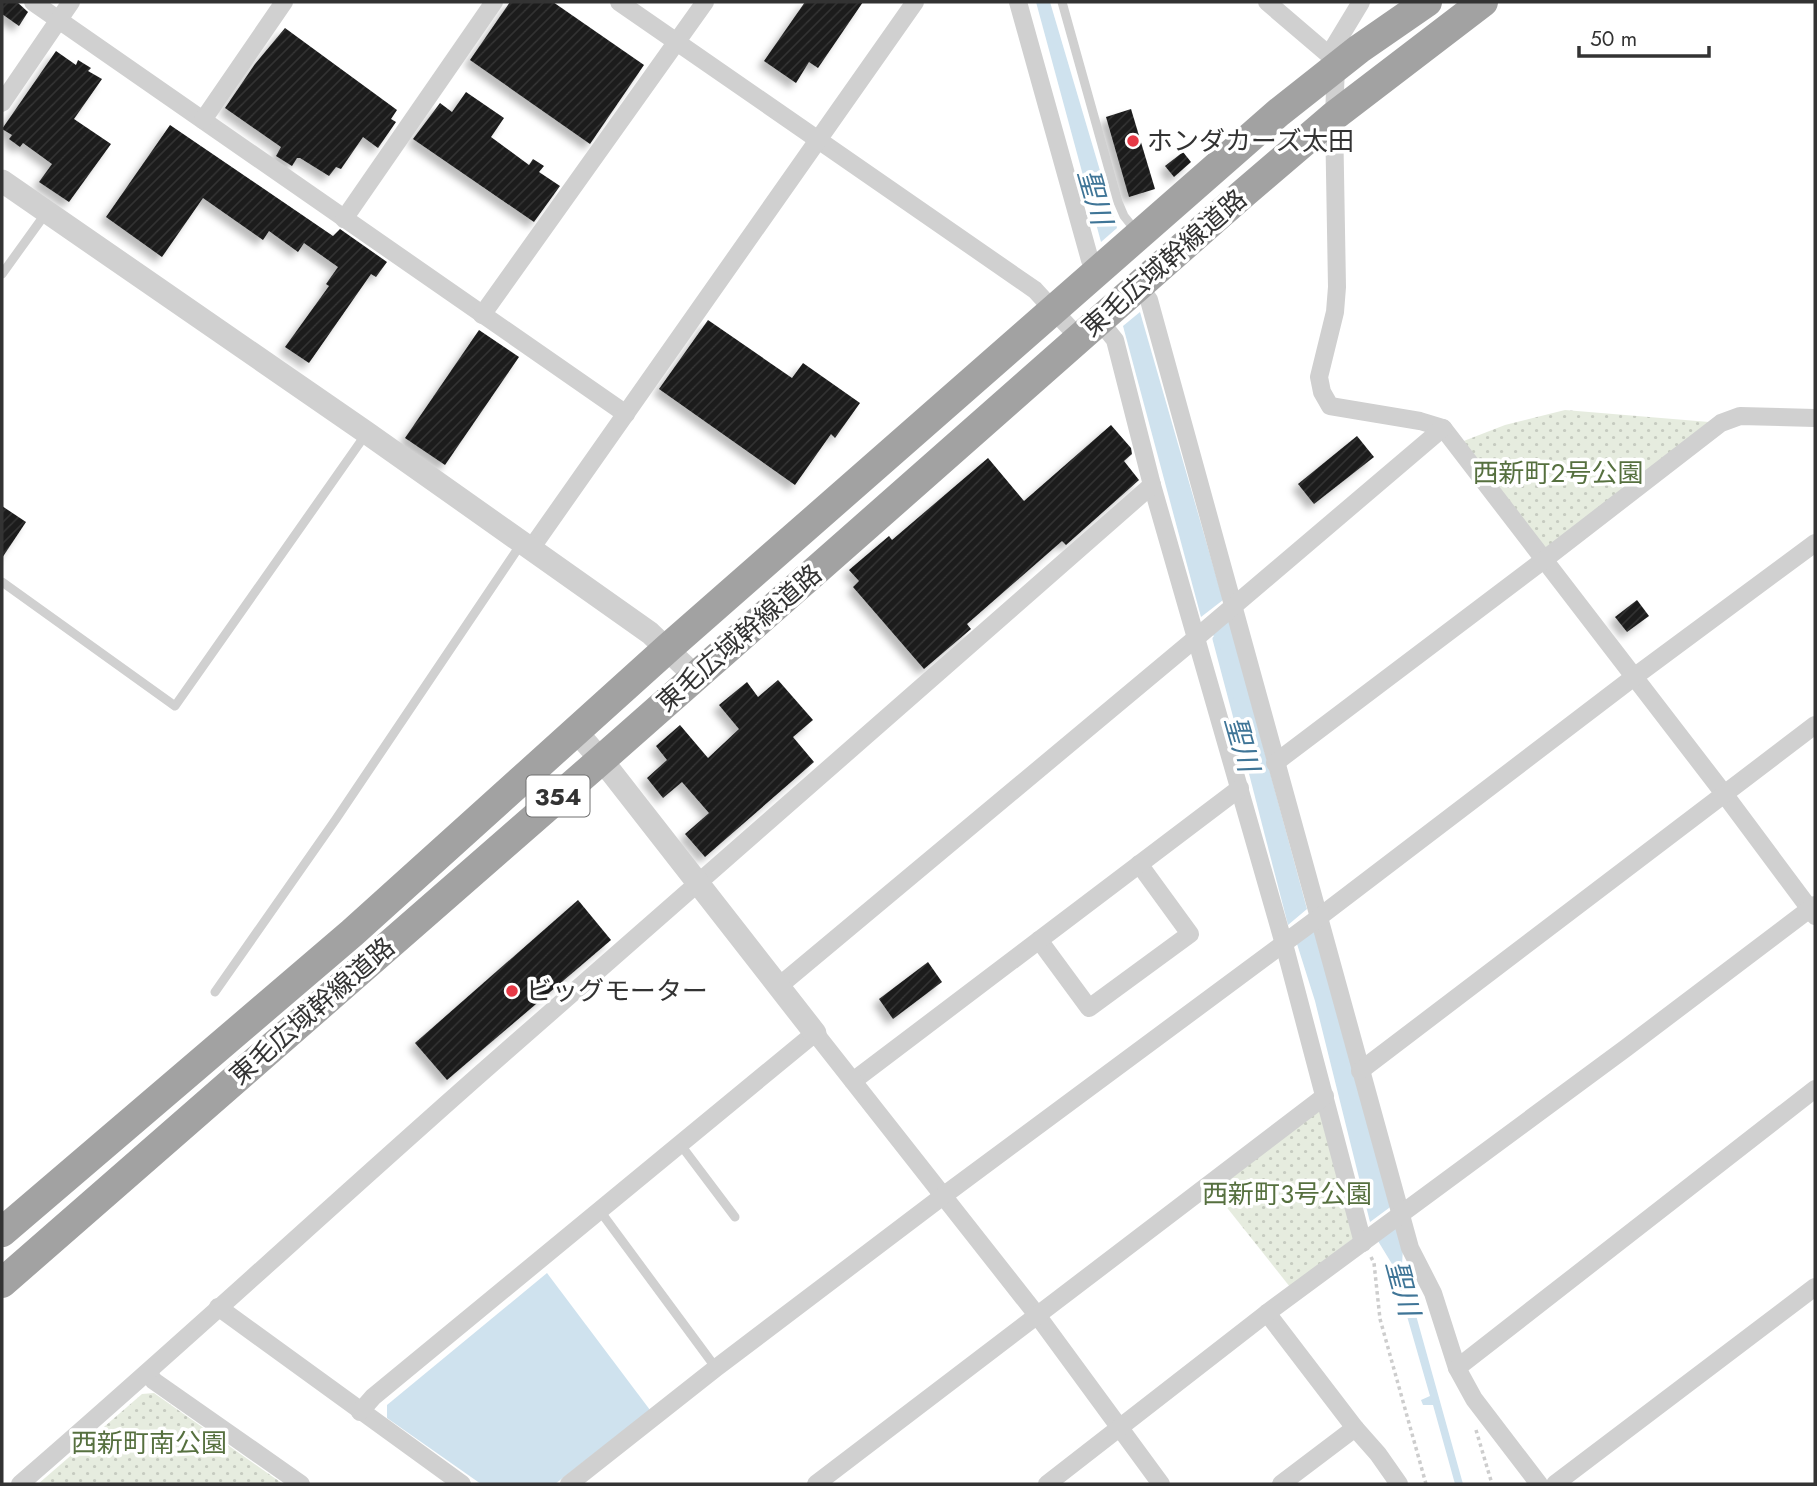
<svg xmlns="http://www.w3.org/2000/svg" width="1817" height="1486" font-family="Jost,'Noto Sans JP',sans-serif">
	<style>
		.grass { fill: url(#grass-dots) }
		.water { fill: #cfe2ee }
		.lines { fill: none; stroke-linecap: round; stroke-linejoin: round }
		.stream { stroke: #cfe2ee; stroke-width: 5 }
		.building { fill: url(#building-hatch); filter: url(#shadow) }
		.path { stroke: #cdcdcd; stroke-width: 3.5; stroke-dasharray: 3.5 3.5; stroke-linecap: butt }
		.service { stroke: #d0d0d0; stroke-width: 9 }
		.minor { stroke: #d0d0d0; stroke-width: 18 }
		.tertiary { stroke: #d0d0d0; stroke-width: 23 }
		.trunk { stroke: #a2a2a2; stroke-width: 30 }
		.poi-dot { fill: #e63946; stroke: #fff; stroke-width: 2.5 }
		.labels { text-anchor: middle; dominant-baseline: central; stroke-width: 7; stroke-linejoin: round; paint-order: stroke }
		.shield { fill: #fff; stroke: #707070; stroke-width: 2 }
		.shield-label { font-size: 24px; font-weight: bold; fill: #333 }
		.poi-label { font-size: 26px; fill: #333; stroke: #fff; text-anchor: start }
		.street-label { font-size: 26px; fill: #333; stroke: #fff }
		.park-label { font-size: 26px; fill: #56703f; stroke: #fff }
		.water-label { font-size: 28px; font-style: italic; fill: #3f7597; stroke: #fff }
	</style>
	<defs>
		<pattern id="grass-dots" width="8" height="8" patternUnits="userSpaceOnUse" patternTransform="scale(1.75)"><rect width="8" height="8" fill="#e6ecdf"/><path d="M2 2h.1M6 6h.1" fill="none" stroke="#c6cbc0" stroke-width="1.8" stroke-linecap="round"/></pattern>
		<pattern id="building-hatch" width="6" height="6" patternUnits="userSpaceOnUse" patternTransform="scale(1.75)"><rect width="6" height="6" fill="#1a1a1a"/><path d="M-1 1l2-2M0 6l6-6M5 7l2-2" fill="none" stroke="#333"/></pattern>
		<filter id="shadow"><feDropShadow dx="-6" dy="6" stdDeviation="3.5" flood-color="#0004"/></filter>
	</defs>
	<rect width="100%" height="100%" fill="#fff"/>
	<g class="grass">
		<path d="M1565,410l156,13 -176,136 -89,-115 49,-19z"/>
		<path d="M1320,1100l35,137 -65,50 -81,-102z"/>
		<path d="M154,1393l129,91h-245l104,-90z"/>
	</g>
	<g class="water">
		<path d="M1036,2h14l67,226 -16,14z"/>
		<path d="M1140,312l83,288 -22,17 -78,-291z"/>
		<path d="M1229,620l78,289 -19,16 -75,-291z"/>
		<path d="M1316,929l77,276 -23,17 -55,-221 -18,-57z"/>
		<path d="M1400,1225l3,23 -1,17 61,219h-8l-22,-79h-10l-2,-5 9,-4 -38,-132 -14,-23z"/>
		<path d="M547,1273l103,137 -95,74h-74l-94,-66v-13z"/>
	</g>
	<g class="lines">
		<path class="stream" d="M1215,639l26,98"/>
	</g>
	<g class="building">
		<path d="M2,2h15l11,10 -9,14 -17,-12z"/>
		<path d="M510,2h43l91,63 -54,79 -120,-84z"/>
		<path d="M805,2h58l-45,66 -9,-6 -13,21 -32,-22z"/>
		<path d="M285,28l112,82 -6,9 5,3 -18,26 -15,-11 -22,32 -5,-2 -7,9 -29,-18h-3l-5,8 -16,-10 5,-9 -56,-39 30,-44z"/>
		<path d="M56,51l20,14 2,-5 13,8 -3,3 14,8 -28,40 37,25 -42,58 -30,-20 13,-18 -29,-21 -3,4 -11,-8 3,-4 -10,-6z"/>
		<path d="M466,92l38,26 -13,19 38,28 4,-6 11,7 -5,6 21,14 -26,36 -121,-83 27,-36 12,9z"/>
		<path d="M1131,109l24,80 -26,8 -23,-80z"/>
		<path d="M170,125l163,111 7,-7 47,33 -11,15 -5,-3 -62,89 -24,-16 44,-61 -3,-2 12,-17 -34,-24 -6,9 -29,-21 -6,9 -60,-42 -41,59 -56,-40z"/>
		<path d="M1183,152l8,10 -17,15 -9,-11z"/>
		<path d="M708,320l84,58 11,-15 57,40 -25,35 -4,-4 -36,51 -136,-96z"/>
		<path d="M479,330l40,27 -74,108 -40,-27z"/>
		<path d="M1111,425l20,23 1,6 -8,7 15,19 -73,65 -4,-4 -95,83 4,5 -47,40 -71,-82 6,-6 -10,-11 40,-34 3,4 96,-82 36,43z"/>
		<path d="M1357,436l17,21 -60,47 -16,-20z"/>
		<path d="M2,506l24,16 -24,36z"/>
		<path d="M1637,600l12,16 -22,16 -12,-15z"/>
		<path d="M778,680l35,40 -20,17 21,25 -109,95 -20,-23 24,-21 -27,-31 -19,16 -16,-20 20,-18 -11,-14 24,-21 28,33 31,-29 -20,-24 28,-23 11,15z"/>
		<path d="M578,900l33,40 -164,140 -32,-37z"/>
		<path d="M928,962l14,20 -49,37 -14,-20z"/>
	</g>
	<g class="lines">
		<g class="path">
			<path d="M1371,1257l3,6 6,56 46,165"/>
			<path d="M1476,1430l16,54"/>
		</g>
		<g class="service">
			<path d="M1062,2l56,200 6,14 12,15"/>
			<path d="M2,274l44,-61"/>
			<path d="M2,582l173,124 191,-272"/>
			<path d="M215,992l121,-173 185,-275"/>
			<path d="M680,1144l55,73"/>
			<path d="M600,1211l116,157"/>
		</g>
		<g class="minor">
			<path d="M33,2l593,412"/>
			<path d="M619,2l416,288 44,48"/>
			<path d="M1018,2l72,258 7,12"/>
			<path d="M1267,2l62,53 7,12 -2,49 3,171 -2,25 -16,65 3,15 8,14 90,15 23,7 282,367 90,121"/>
			<path d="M1329,55l32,-53"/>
			<path d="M2,103l69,-101"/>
			<path d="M203,120l81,-118"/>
			<path d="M344,219l150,-217"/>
			<path d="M1139,286l10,14 261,948 23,45 24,75 17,31 65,85"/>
			<path d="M482,315l223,-313"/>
			<path d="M1099,320l16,20 37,145 132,459 79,299"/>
			<path d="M530,550l385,-548"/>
			<path d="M1275,763l270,-204 176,-136 19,-7 75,2"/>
			<path d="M1039,940l50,68 101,-74 -51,-70"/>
			<path d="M779,986l417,-348 247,-210"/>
			<path d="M1360,1071l455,-346"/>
			<path d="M853,1081l387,-293"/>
			<path d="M218,1307l244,177"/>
			<path d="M1267,1313l88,115 23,26 21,30"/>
			<path d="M1457,1368l358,-279"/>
			<path d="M148,1373l6,8 147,103"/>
			<path d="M360,1412l13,-15 442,-364 222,282 124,169"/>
			<path d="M20,1484c155,-134 305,-273 459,-409 223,-197 448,-393 673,-590"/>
			<path d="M569,1484l147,-116 227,-172 371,-275 320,-244 181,-134"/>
			<path d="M816,1484l509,-388"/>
			<path d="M1047,1484l220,-171 359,-265 189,-143"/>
			<path d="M1281,1484l74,-56"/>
			<path d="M1555,1484l260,-197"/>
		</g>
		<g class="tertiary">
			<path d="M2,181l365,252 283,200 45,43"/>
			<path d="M576,731l36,42 203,260"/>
		</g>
		<g class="trunk">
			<path d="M2,1232l350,-299 316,-285 610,-535 81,-64 68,-47"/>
			<path d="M2,1283l599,-523 643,-567 90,-77 149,-114"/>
		</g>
	</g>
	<g class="poi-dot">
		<circle cx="1133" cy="141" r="7"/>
		<circle cx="512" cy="991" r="7"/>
	</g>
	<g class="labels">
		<rect class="shield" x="526.5" y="775.5" width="63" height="41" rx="5"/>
		<g class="shield-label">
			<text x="558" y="796">354</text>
		</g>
		<g class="poi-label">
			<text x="1147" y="141">ホンダカーズ太田</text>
			<text x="526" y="991">ビッグモーター</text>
		</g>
		<g class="street-label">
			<text transform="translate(1164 263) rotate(-41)">東毛広域幹線道路</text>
			<text transform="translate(739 638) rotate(-41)">東毛広域幹線道路</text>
			<text transform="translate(312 1011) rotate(-41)">東毛広域幹線道路</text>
		</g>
		<g class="park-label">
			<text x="1558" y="473">西新町2号公園</text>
			<text x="1287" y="1194">西新町3号公園</text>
			<text x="149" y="1443">西新町南公園</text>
		</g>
		<g class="water-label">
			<text transform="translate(1095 197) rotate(74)">聖川</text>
			<text transform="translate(1242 744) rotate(74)">聖川</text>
			<text transform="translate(1403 1288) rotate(75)">聖川</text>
		</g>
	</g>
	<rect width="1817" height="1486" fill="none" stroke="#333333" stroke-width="7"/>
	<path d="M1579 46v10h130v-10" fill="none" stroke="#333333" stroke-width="3.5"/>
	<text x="1590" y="46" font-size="21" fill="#333333" stroke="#ffffff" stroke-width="5" paint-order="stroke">50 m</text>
</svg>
